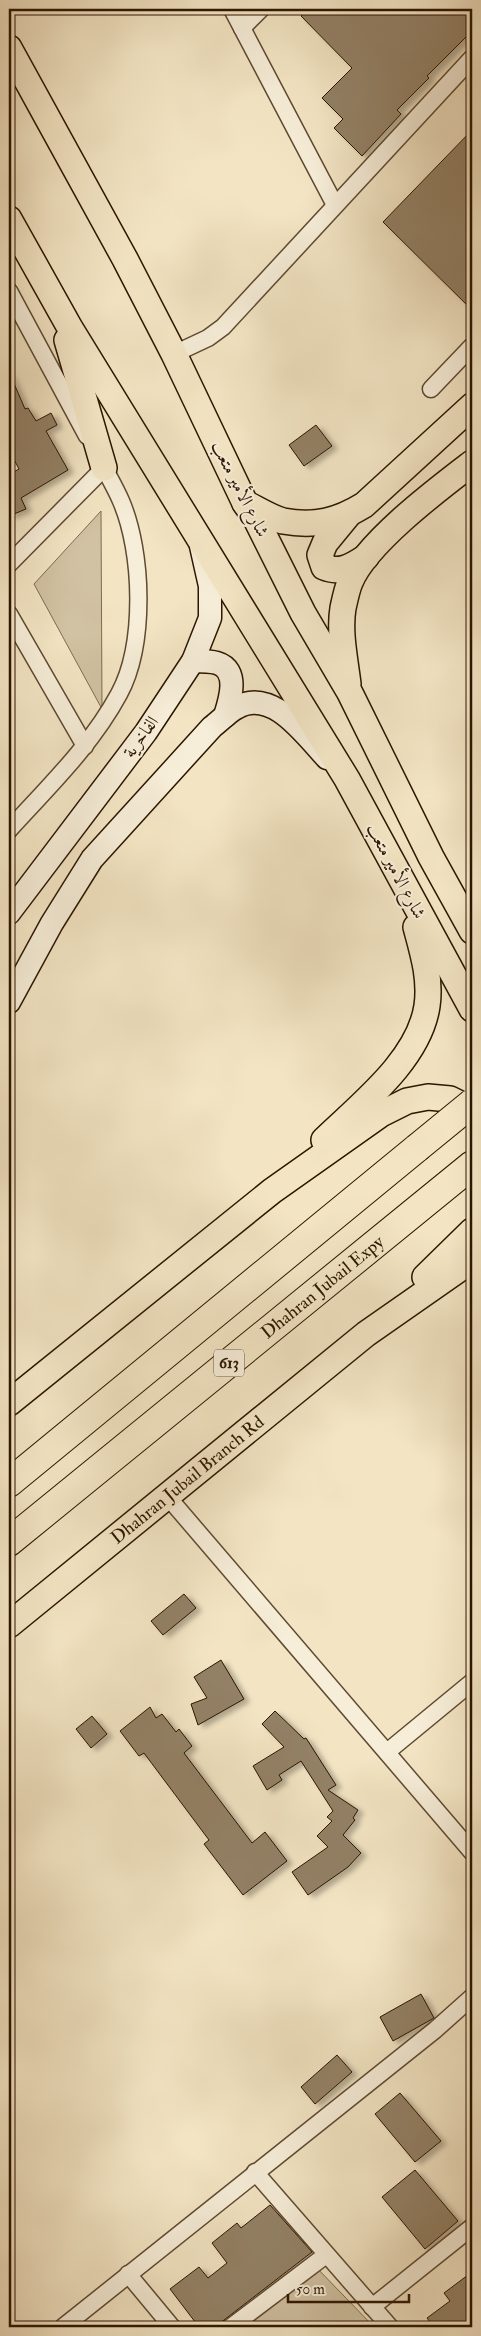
<svg xmlns="http://www.w3.org/2000/svg" width="481" height="2336" font-family="'IM FELL Double Pica',Amiri,serif">
	<style>
		.green { fill: #d1c2a3; stroke: #7e6c52 }
		.building { fill: #938166; stroke: #2c1500; filter: url(#shadow) }
		.lines { fill: none; stroke-linecap: round; stroke-linejoin: round }
		.street-casing { stroke: #5e4931; stroke-width: 19 }
		.secondary-casing { stroke: #2c1500; stroke-width: 25 }
		.primary-casing { stroke: #2c1500; stroke-width: 28 }
		.highway-casing { stroke: #2c1500; stroke-width: 30 }
		.street { stroke: #f7eed9; stroke-width: 16 }
		.secondary { stroke: #f7eed9; stroke-width: 22 }
		.primary { stroke: #f3e5c4; stroke-width: 25 }
		.highway { stroke: #f3e5c4; stroke-width: 28 }
		.highway-bridge-casing { stroke: #2c1500; stroke-width: 30; stroke-linecap: butt }
		.highway-bridge { stroke: #f3e5c4; stroke-width: 28 }
		.labels { text-anchor: middle; dominant-baseline: central; stroke-width: 4; stroke-linejoin: round; paint-order: stroke }
		.shield { fill: #f7eed9; stroke: #695641; stroke-width: 1 }
		.shield-label { font-size: 16px; font-weight: bold; fill: #2c1500 }
		.street-label { font-size: 18px; fill: #2c1500; stroke: #f7eed9 }
	</style>
	<defs>
		<filter id="shadow"><feDropShadow dx="5.5" dy="3" stdDeviation="2.5" flood-color="#0004"/></filter>
	</defs>
	<rect width="100%" height="100%" fill="#f3e5c4"/>
	<filter id="stains"><feTurbulence type="fractalNoise" baseFrequency=".004" numOctaves="4"/><feColorMatrix values="0 0 0 0 .2 0 0 0 0 .09 0 0 0 0 .02 0 0 0 .5 -.17"/></filter>
	<radialGradient id="worn" r=".72"><stop offset=".6" stop-color="#630" stop-opacity="0"/><stop offset="1" stop-color="#630" stop-opacity=".3"/></radialGradient>
	<g class="green">
		<path d="M101,511l1,198 -68,-125z"/>
		<path d="M314,2265l60,62h-138z"/>
	</g>
	<g class="building">
		<path d="M309,9h163v22l-45,45 2,2 -32,32 4,4 -39,42 -28,-28 9,-9 -21,-21 30,-30 -51,-52z"/>
		<path d="M472,130v180l-89,-88z"/>
		<path d="M9,372l16,37 3,-1 8,13 15,-8 6,12 -11,6 22,39 -47,28 5,11 -17,7v-44l1,2 9,-5 -10,-19z"/>
		<path d="M316,425l16,21 -28,20 -15,-21z"/>
		<path d="M184,1594l12,14 -33,27 -12,-14z"/>
		<path d="M221,1660l23,39 -46,26 -7,-21 16,-6 -13,-21z"/>
		<path d="M150,1707l6,11 6,-4 14,18 3,-3 13,17 -8,7 68,90 13,-11 22,29 -44,34 -39,-51 5,-4 -65,-87 -5,3 -19,-25z"/>
		<path d="M275,1711l29,28 2,-1 30,47 -8,5 30,20 -5,8 2,2 -12,15 18,18 -13,14 -40,28 -16,-23 36,-25 -11,-11 15,-15 -5,-4 6,-6 -32,-50 -22,14 3,5 -15,10 -14,-24 31,-19 -22,-23z"/>
		<path d="M92,1716l15,18 -16,14 -15,-19z"/>
		<path d="M421,1994l13,24 -41,23 -13,-24z"/>
		<path d="M337,2055l15,17 -37,32 -14,-17z"/>
		<path d="M400,2093l41,48 -26,21 -40,-48z"/>
		<path d="M415,2170l43,51 -33,28 -43,-52z"/>
		<path d="M270,2205l42,47 -97,75h-16l-29,-38 29,-22 9,11 19,-15 -15,-20 25,-20 4,5z"/>
		<path d="M472,2272v55h-38l-7,-9 23,-17 -6,-8z"/>
	</g>
	<g class="lines">
		<g class="street-casing">
			<g id="street">
				<path d="M232,9l103,196"/>
				<path d="M242,28l19,-19"/>
				<path d="M9,291l78,145"/>
				<path d="M174,354l34,-16 15,-11 249,-269"/>
				<path d="M431,389l41,-43"/>
				<path d="M9,564l95,-96"/>
				<path d="M9,614l76,132"/>
				<path d="M9,830c39,-43 82,-84 110,-136 27,-50 24,-142 2,-193 -6,-14 -14,-27 -21,-41"/>
				<path d="M167,1496l305,356"/>
				<path d="M387,1752l85,-70"/>
				<path d="M255,2172l135,155"/>
				<path d="M128,2274l44,53"/>
				<path d="M372,2307l100,-80"/>
				<path d="M63,2327l372,-297 37,-33"/>
				<path d="M231,2327l95,-72"/>
			</g>
		</g>
		<g class="secondary-casing">
			<g id="secondary">
				<path d="M193,661c7,0 17,0 24,2 23,7 13,37 8,53"/>
				<path d="M9,913l137,-181 47,-71 17,-43v-32l-9,-40"/>
				<path d="M9,1002l43,-79 40,-64 120,-132c8,-6 15,-14 24,-19 36,-22 70,28 91,50"/>
			</g>
		</g>
		<g class="primary-casing">
			<g id="primary">
				<path d="M9,48l116,211 49,95 71,149 11,16 47,94 47,80 81,164 41,74"/>
				<path d="M9,219l61,109 277,451 125,230"/>
				<path d="M67,340l37,128"/>
				<path d="M245,503c12,6 26,15 38,18 32,6 55,0 81,-16l108,-99"/>
				<path d="M348,515l-23,28 -5,12 4,12c16,7 28,-1 42,-10"/>
				<path d="M348,684c-3,-25 -9,-52 -5,-76 2,-9 4,-19 7,-26 16,-39 88,-93 122,-119"/>
				<path d="M324,1140c36,-35 95,-80 103,-134 4,-27 -4,-53 -11,-79"/>
				<path d="M425,1277l47,-46"/>
				<path d="M9,1403l263,-212 109,-77 26,-13 21,-4 22,2 22,11"/>
				<path id="s1" d="M9,1625l357,-291 106,-74"/>
			</g>
		</g>
		<g class="highway-casing">
			<g id="highway">
				<path d="M9,1483l408,-335"/>
				<path id="s2" d="M9,1542l463,-377"/>
			</g>
		</g>
		<use href="#street" class="street"/>
		<use href="#secondary" class="secondary"/>
		<use href="#primary" class="primary"/>
		<use href="#highway" class="highway"/>
		<g class="highway-bridge-casing">
			<path id="highway-bridge" d="M417,1148l55,-45"/>
		</g>
		<use href="#highway-bridge" class="highway-bridge"/>
	</g>
	<g class="labels">
		<rect class="shield" x="214" y="1349.5" width="30" height="27" rx="4"/>
		<g class="shield-label">
			<text x="229" y="1363">613</text>
		</g>
		<g class="street-label">
			<text transform="translate(240 489) rotate(63)">شارع الأمير متعب</text>
			<text transform="translate(141 737) rotate(-54)">الفاخرية</text>
			<text transform="translate(396 871) rotate(62)">شارع الأمير متعب</text>
			<text stroke="none"><textPath href="#s2" startOffset="404">Dhahran Jubail Expy</textPath></text>
			<text stroke="none"><textPath href="#s1" startOffset="230">Dhahran Jubail Branch Rd</textPath></text>
		</g>
	</g>
	<rect width="481" height="2336" fill="none" stroke="#f3e5c4" stroke-width="30"/>
	<rect x="10" y="10" width="461" height="2316" fill="none" stroke="#2c1500" stroke-width="2.5"/>
	<rect x="15" y="15" width="451" height="2306" fill="none" stroke="#2c1500"/>
	<path d="M288 2294v8h121v-8" fill="none" stroke="#2c1500" stroke-width="2.5"/>
	<text x="296" y="2294" font-size="15" fill="#2c1500" stroke="#f7eed9" stroke-width="4" paint-order="stroke">50 m</text>
	<rect width="100%" height="100%" filter="url(#stains)"/>
	<rect width="100%" height="100%" fill="url(#worn)"/>
</svg>
